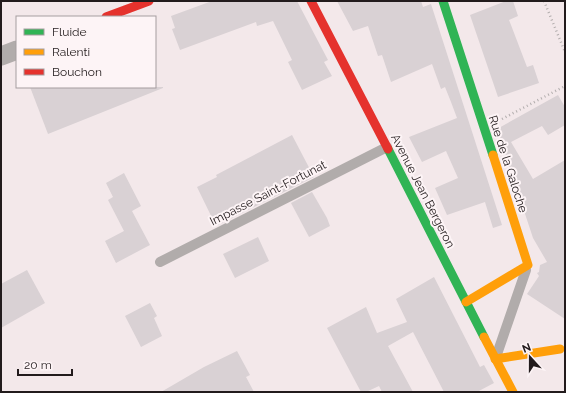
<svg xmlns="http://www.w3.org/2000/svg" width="566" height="393" font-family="Raleway,sans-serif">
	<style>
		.building { fill: #d9d1d4 }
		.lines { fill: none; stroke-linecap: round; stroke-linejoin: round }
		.path { stroke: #b3aeae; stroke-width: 2.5; stroke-dasharray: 1 3; stroke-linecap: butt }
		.lane { stroke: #b1acab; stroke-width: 10 }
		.street { stroke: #b1acab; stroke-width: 19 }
		.fast { stroke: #30b455; stroke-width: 9 }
		.slow { stroke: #ff9f0a; stroke-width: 9 }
		.jam { stroke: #e5322d; stroke-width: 9 }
		.labels { text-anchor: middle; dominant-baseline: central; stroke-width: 4; stroke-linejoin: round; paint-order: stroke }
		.street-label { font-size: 12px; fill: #221b1c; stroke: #fdf4f6 }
	</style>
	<rect width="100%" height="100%" fill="#f3e8ea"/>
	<g class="building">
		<path d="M212,1h85l31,59 -4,2 8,14 -30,14 -14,-28 4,-2 -19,-39 -16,5 -1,-4 -76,28 -8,-21 3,-1 -4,-12z"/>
		<path d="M337,1h84l2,6 8,-3 71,221 -9,3 -8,-26 -38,13 -12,-27 23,-10 -12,-27 -24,11 -13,-25 48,-19 -6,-16 -6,-15 -4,2 -9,-25 -41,18 -9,-27 -4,1 -10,-30 -15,5z"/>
		<path d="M506,1h7l5,15 -9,4 2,5 16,42 6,-2 6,18 -41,14 -28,-82z"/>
		<path d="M30,87h133v1l-115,46z"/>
		<path d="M558,95l7,12v18l-17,10 -6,-9 -31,16 22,37 32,-19v159l-38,-25 12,-18 -2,-3 2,-1 1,-7 7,-3 -14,-24 -36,-109z"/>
		<path d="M292,135l22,42 -98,49 -19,-39 20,-10 -1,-2z"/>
		<path d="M124,173l17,33 -9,5 18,34 -34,18 -11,-22 19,-10 -16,-31 5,-3 -7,-14z"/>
		<path d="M312,192l15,26 3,8 -21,11 -18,-34z"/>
		<path d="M258,237l11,24 -34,17 -12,-24z"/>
		<path d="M27,270l18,33 -44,25v-44z"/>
		<path d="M434,277l46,90 4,-2 10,18 -17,9h-33l-31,-60 -25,14 25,46h-31l-3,-6 -13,6h-5l-34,-64 39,-21 11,26 30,-11 -11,-23z"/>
		<path d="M150,303l7,13 -3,2 8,18 -21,11 -16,-31z"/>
		<path d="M237,351l13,24 -4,2 8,15h-93l43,-25z"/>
	</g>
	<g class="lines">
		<g class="path">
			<path d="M544,1l21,51"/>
			<path d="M502,119l63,-33"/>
		</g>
		<g class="lane">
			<path d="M160,262l227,-115"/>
			<path d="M496,357l30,-87"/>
		</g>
		<path class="street" d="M1,56l16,-6"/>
		<g class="fast">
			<path d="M443,1l50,154"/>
			<path d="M388,149l96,188"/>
		</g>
		<g class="slow">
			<path d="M466,302l62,-37 -35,-110"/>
			<path d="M484,337l29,55"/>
			<path d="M495,359l65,-10"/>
		</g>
		<g class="jam">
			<path d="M311,1l77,148"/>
			<path d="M106,17l43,-16"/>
		</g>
	</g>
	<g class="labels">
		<g class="street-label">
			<text transform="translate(508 164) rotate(72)">Rue de la Galoche</text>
			<text transform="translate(423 191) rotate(63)">Avenue Jean Bergeron</text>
			<text transform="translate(268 193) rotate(-27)">Impasse Saint-Fortunat</text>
		</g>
	</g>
	<rect width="566" height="393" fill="none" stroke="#221b1c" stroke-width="4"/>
	<rect x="16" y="16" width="140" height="72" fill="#fdf4f6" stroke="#a59d9f"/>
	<rect x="24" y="29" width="20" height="6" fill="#30b455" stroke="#a59d9f"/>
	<text x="52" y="36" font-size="12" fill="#221b1c">Fluide</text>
	<rect x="24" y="49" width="20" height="6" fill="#ff9f0a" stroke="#a59d9f"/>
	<text x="52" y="56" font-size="12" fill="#221b1c">Ralenti</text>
	<rect x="24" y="69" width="20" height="6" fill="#e5322d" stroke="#a59d9f"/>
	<text x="52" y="76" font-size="12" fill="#221b1c">Bouchon</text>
	<g transform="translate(530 357) rotate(339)" stroke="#fdf4f6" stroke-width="3" paint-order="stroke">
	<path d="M0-3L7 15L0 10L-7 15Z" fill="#221b1c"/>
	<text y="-6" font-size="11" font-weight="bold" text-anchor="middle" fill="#221b1c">N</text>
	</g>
	<path d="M18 369v6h54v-6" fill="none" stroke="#221b1c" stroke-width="2"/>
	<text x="24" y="369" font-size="12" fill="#221b1c" stroke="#fdf4f6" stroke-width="3" paint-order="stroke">20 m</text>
</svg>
